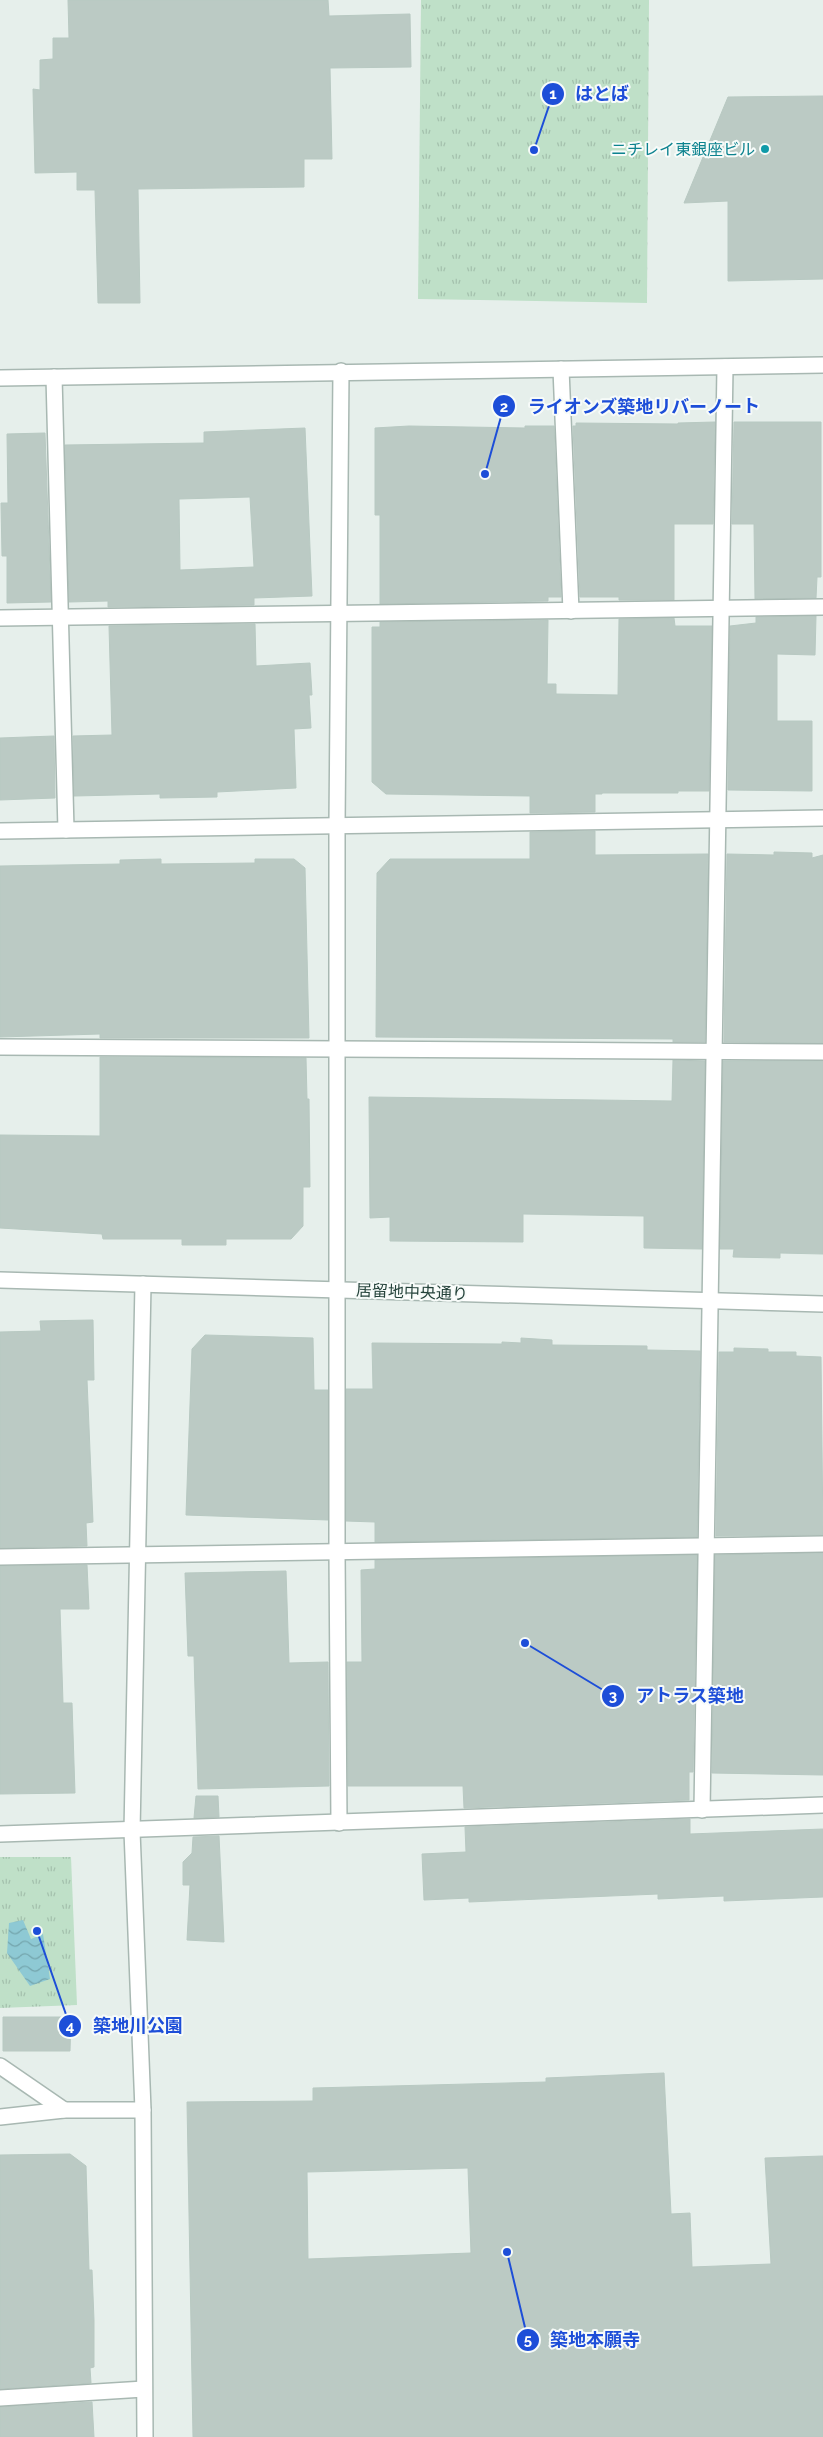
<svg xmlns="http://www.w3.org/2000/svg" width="823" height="2437" font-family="Raleway,'Noto Sans JP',sans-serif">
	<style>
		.park { fill: url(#park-tufts) }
		.water { fill: url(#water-waves) }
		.building { fill: #bbcac4; stroke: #b8c9c2; fill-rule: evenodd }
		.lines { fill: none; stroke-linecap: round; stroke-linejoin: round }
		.minor-casing { stroke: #a8b8b2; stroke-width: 18 }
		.minor { stroke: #fff; stroke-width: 15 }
		.culture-dot { fill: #0f9aa8; stroke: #f7fbf9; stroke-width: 2 }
		.labels { text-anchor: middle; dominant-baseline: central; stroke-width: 4; stroke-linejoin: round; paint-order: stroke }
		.culture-label { font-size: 16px; fill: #0d838f; stroke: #f7fbf9; text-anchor: end }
		.street-label { font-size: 16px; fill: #24423a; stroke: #f7fbf9 }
		.leader { fill: none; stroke: #1d4ed8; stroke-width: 2 }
		.callout-dot { fill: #1d4ed8; stroke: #f7fbf9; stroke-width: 2 }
		.mark-label { font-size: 15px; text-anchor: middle; font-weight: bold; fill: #fff }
		.callout-label { font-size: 18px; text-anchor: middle; font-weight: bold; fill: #1d4ed8; stroke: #f7fbf9; stroke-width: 4; stroke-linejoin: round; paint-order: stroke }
	</style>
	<defs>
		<pattern id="park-tufts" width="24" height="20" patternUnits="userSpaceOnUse" patternTransform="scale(1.25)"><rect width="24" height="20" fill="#bfe0c8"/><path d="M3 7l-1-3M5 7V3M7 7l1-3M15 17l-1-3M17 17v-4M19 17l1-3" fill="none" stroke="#a4c1ad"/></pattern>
		<pattern id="water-waves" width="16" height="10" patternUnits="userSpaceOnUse" patternTransform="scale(1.25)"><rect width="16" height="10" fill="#8ec9d4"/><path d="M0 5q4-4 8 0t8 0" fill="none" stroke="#74a5ad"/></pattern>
	</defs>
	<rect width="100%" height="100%" fill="#e6efeb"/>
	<g class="park">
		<path d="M421,0h228l-2,303 -229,-4z"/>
		<path d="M0,1857h71l6,148 -77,3z"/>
	</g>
	<path class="water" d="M23,1920l8,19 12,-5 7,45 -20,7 -23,-33 2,-30z"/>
	<g class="building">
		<path d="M68,0h260l1,16 81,-2 1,53 -81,1 2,91h-28v28l-166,2 2,114h-42l-3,-113h-18v-18l-42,1 -2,-84 7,1v-30l13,-1v-21h16z"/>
		<path d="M823,96v183l-95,2v-80l-44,2 44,-106z"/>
		<path d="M715,422l-2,102h-39v76h-55v-3h-39l-7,-171h3v-3l102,1v-1z"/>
		<path d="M734,422h87v155h-4l-1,21 -61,1 -1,-75h-22z"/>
		<path d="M409,426l116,2v-2h29l7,171h-13v4l-168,3v-89h-5v-87z"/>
		<path d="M305,428l7,168 -58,2v7l-146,2v-6l-39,1 -4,-157 139,-2v-11zM250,497l4,70 -74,3 -1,-71z"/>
		<path d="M45,433l6,169 -44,1v-47h-5l-1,-53h7l-1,-69z"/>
		<path d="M816,616l-1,39 -38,-1v67h35v70l-84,-1 2,-164 26,-3v-6z"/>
		<path d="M674,618l1,8h37l-3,165h-31v2h-76v1h-7v18l-65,1v-17l-144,-2 -14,-12v-155h8v-5l168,-2 -1,64h9v10l62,1 1,-76z"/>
		<path d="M255,624l1,42 54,-3 2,32h-3l2,33 -17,1 2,59 -79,4v5l-57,1v-4l-86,2 -1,-60 39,-1 -3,-109z"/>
		<path d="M54,736l1,62 -55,2v-62z"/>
		<path d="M595,831v24l113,-1 -3,188h-32v-3l-297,-2 1,-164 13,-14h140v-27z"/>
		<path d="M774,852l38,1v5l11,-3v188l-99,-1 3,-188 47,1z"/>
		<path d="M161,859v5l94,-1v-4h39l11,9 4,170h-209v-4l-100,3v-171l120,-2v-4z"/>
		<path d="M100,1057l206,1 1,41h2l1,88h-7v39l-12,13h-65v6h-44v-6h-79l-1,-5 -102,-6v-93l100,1z"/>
		<path d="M673,1060l32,1 -3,188 -58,-1v-32l-121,-2v28l-133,-1v-24l-20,1 -1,-121 303,4z"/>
		<path d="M723,1061h100v193l-43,-1v5l-47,-1 1,-8h-14z"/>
		<path d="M93,1320l1,60h-7l6,142 -7,1 1,23 -87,2v-216l41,-1 -1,-10z"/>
		<path d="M205,1335l108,3 1,52h14v130l-142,-5 6,-166z"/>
		<path d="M521,1338l31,2v5l95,1v4l53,1 -3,186 -322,5v-20l-29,-1v-132h27l-1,-46 130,1v-2l19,1z"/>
		<path d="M734,1348l34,1v3h28v4l25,1 2,178 -107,1 3,-184h15z"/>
		<path d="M823,1553v222l-111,-2 3,-218z"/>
		<path d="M697,1555l-4,217h-4v28l-225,8 -1,-22h-115l-1,-124h15l-1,-92 14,-1v-9z"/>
		<path d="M87,1565l2,44h-29l3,94h9l3,90 -75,1v-228z"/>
		<path d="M286,1571l3,92 39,-1 1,124 -131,3 -4,-133h-6l-3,-83z"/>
		<path d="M196,1796h22l1,21 -25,1z"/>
		<path d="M690,1819v15l133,-5v68l-99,4v-5l-66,3v-5l-189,8v-4l-45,2 -2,-46 44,-2 -1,-25z"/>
		<path d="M219,1836l5,106 -37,-2 3,-55h-7v-23l9,-9 1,-16z"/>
		<path d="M3,2017h68l-1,34h-67z"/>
		<path d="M664,2073l7,141 19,-1 2,54 79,-3 -6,-106 58,-2v281h-630l-6,-335 126,-1v-13l233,-6v-4zM468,2168l3,85 -163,6 -1,-87z"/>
		<path d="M70,2154l16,12 3,104h3l2,50v47l-4,1 1,15 -91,6v-234z"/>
		<path d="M92,2402l2,35h-94v-30z"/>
	</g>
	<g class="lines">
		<g class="minor-casing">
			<g id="minor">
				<path d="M561,369l10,242"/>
				<path d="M54,377l12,453"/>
				<path d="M0,378l823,-13"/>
				<path d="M0,618l823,-11"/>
				<path d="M0,831l823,-13"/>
				<path d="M0,1047l823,5"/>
				<path d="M0,1280l823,24"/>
				<path d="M143,1284l-11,547 11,279 2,327"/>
				<path d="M0,1557l823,-13"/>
				<path d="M702,1810l23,-1443"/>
				<path d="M339,1823l-2,-271v-727l4,-454"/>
				<path d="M0,1834l823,-29"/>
				<path d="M0,2066l64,44"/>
				<path d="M0,2117l64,-7h79"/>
				<path d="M0,2398l144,-9"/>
			</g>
		</g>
		<use href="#minor" class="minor"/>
	</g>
	<circle class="culture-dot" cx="765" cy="149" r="5"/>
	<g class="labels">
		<g class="culture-label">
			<text x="755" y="149">ニチレイ東銀座ビル</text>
		</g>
		<g class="street-label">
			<text transform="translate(412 1292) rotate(2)">居留地中央通り</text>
		</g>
	</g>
	<path class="leader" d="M534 150L553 94M485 474L504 406M525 1643L613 1696M37 1931L70 2026M507 2252L528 2340"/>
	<g class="callout-dot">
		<circle cx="534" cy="150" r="5"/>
		<circle cx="485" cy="474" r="5"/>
		<circle cx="525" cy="1643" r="5"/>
		<circle cx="37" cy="1931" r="5"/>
		<circle cx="507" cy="2252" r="5"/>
		<circle cx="553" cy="94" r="12"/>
		<circle cx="504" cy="406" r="12"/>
		<circle cx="613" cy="1696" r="12"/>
		<circle cx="70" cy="2026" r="12"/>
		<circle cx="528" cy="2340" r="12"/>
	</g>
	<g class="mark-label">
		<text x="553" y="99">1</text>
		<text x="504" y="412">2</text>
		<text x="613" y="1701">3</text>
		<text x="70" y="2031">4</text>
		<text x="528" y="2345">5</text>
	</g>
	<g class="callout-label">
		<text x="602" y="100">はとば</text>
		<text x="644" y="413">ライオンズ築地リバーノート</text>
		<text x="690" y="1702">アトラス築地</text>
		<text x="138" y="2032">築地川公園</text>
		<text x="595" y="2346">築地本願寺</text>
	</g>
</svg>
